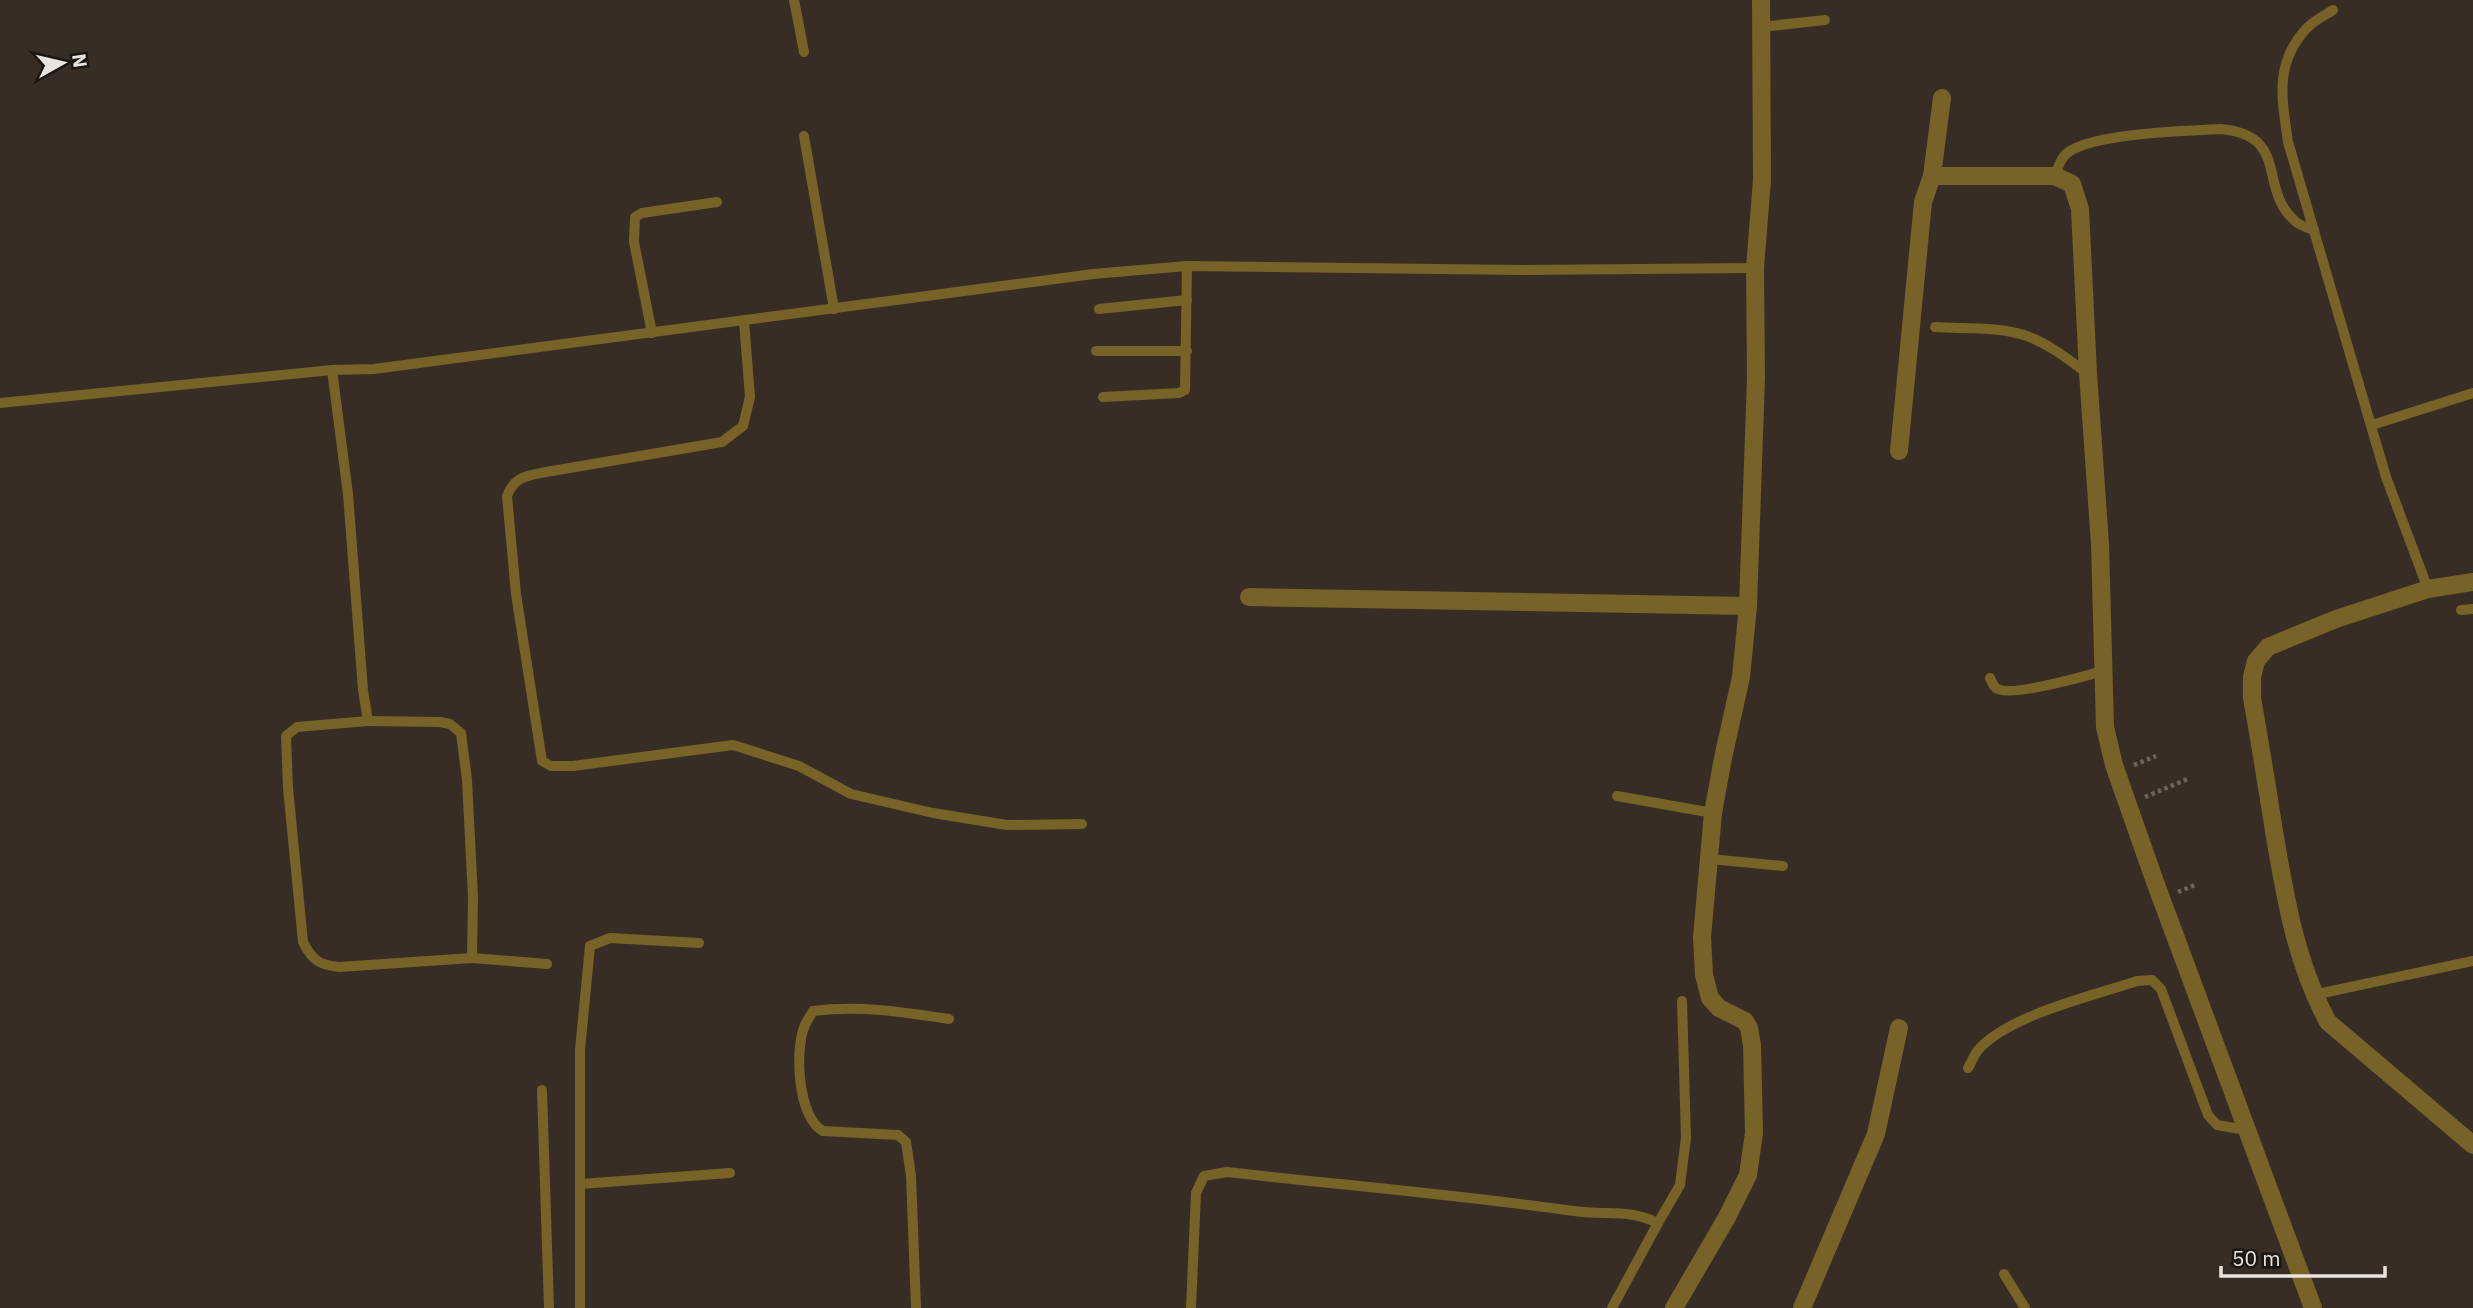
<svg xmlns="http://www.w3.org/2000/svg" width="2473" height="1308" font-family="'IBM Plex Sans',sans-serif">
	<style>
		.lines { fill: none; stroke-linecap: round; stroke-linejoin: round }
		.path { stroke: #6e645d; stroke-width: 4.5; stroke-dasharray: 3.5 3.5; stroke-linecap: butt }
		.service { stroke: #776227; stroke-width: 10 }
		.minor { stroke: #776227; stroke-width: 18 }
	</style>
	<rect width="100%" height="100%" fill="#382d25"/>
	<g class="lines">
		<g class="path">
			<path d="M2134,765l22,-9"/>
			<path d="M2145,797l45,-19"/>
			<path d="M2178,892l19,-8"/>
		</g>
		<g class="service">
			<path d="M794,0l10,52"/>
			<path d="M2333,10c-9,6 -20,11 -27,19 -32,35 -24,70 -18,113l98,335 42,112"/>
			<path d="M1761,27l64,-7"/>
			<path d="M804,136l30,173"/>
			<path d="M2055,176c2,-6 5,-15 9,-20 20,-23 123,-25 156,-27 71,6 37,59 75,92 5,5 13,7 19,9"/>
			<path d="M1099,309l88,-9"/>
			<path d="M744,321l6,76 -7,29 -21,16 -176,30c-20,4 -31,4 -39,24l9,98 26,167 9,5h22l160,-21 66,21 52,28 82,19 74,12 75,-1"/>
			<path d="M1935,327c29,2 64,-1 92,9 22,8 42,24 60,37"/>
			<path d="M652,333l-18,-91 1,-25 7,-4 75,-11"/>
			<path d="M1096,351h91"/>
			<path d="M332,370l16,124 15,196 5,31 -71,6 -11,9 2,52 15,154c9,18 16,23 36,25l133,-9 75,6"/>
			<path d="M1103,397l76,-4 6,-3 2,-124"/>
			<path d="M0,403l332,-33 42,-1 719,-95 94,-8 335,4 233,-2"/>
			<path d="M2372,425l101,-32"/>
			<path d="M2461,610l12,-1"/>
			<path d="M1990,678c2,4 3,8 6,10 13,10 89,-12 107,-17"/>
			<path d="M368,721l72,1 10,2 11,9 6,47 6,117 -1,61"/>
			<path d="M1617,796l96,17"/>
			<path d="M1710,859l73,7"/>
			<path d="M2313,995l160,-34"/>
			<path d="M1968,1068c4,-6 6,-14 11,-19 31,-34 113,-53 158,-68l15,-1 9,9 47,126 9,10 29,5"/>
			<path d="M542,1090l7,218"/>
			<path d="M580,1184l150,-11"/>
			<path d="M1658,1223l22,-38 6,-47 -4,-137"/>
			<path d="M2004,1274l21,34"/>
			<path d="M580,1308v-258l10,-104 20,-8 89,5"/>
			<path d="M916,1308l-5,-132 -5,-34 -8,-7 -75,-4c-25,-13 -29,-81 -18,-106 2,-5 6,-10 8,-14 46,-6 91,1 136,8"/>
			<path d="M1191,1308l5,-115 8,-17 23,-4c115,13 232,23 347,39 32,5 53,-3 84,12l-46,85"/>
		</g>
		<g class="minor">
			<path d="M1932,176h123l17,8 8,25 8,164 12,171 5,183 9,38 40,114 159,429"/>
			<path d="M1899,451l24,-249 9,-26 10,-78"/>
			<path d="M2473,582l-45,7 -92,30 -68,28 -12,14 -4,16v21c8,44 15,89 22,133 11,66 22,132 54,191l145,123"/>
			<path d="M1249,597l499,9"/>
			<path d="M1674,1308l52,-89 22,-44 6,-42 -2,-88 -3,-17 -4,-7 -26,-13 -9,-10 -6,-23 -2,-38 11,-124 10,-55 18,-81 7,-71 8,-228 -1,-110 7,-88 -1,-180"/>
			<path d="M1802,1308l74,-174 23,-106"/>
		</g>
	</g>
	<g transform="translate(63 63) rotate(82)" stroke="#1c1613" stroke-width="5" paint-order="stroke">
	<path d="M0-5L12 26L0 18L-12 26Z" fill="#ebe3de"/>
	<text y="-10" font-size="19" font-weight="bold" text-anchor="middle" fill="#ebe3de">N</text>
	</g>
	<path d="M2221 1266v10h164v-10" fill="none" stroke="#ebe3de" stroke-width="3.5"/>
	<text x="2232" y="1266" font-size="21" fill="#ebe3de" stroke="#1c1613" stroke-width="5" paint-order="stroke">50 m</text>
</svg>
